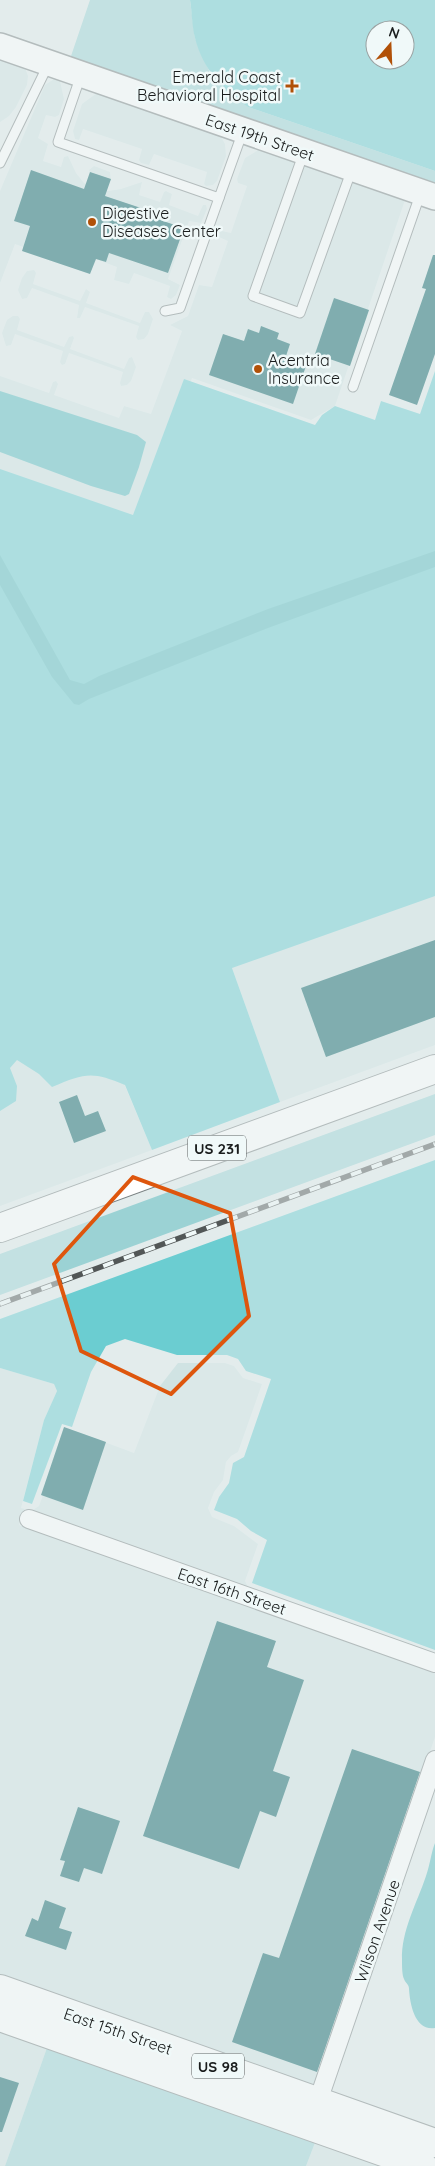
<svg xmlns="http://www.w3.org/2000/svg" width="435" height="2166" font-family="Quicksand,sans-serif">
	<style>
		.built { fill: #d0e3e3 }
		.green { fill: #9bd2d4 }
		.forest { fill: #6bcdd1; fill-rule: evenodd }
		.water { fill: #58bbbf }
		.building { fill: #076164 }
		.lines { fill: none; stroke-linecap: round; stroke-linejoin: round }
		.lane-casing { stroke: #7a8283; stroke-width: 11 }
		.street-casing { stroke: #7a8283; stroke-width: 20 }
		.secondary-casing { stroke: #7a8283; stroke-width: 28 }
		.primary-casing { stroke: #7a8283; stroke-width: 30 }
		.highway-casing { stroke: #7a8283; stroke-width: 30 }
		.lane { stroke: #fff; stroke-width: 9 }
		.street { stroke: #fff; stroke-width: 18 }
		.secondary { stroke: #fff; stroke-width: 25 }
		.primary { stroke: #fff; stroke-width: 28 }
		.highway { stroke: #fff; stroke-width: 28 }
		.rail-casing { stroke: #525757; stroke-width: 5.5 }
		.rail { stroke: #f0f9f9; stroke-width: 4; stroke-dasharray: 11; stroke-linecap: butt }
		.marked { fill: none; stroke: #de560d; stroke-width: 4; stroke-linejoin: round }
		.poi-dot { fill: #b15108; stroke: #f0f9f9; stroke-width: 2 }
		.labels { text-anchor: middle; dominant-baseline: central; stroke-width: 5; stroke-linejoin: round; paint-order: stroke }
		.shield { fill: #f0f9f9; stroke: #5a5f5f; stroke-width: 1 }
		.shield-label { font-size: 15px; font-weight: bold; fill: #1a1d1d }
		.poi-label { font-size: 16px; fill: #1a1d1d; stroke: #f0f9f9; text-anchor: start }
		.street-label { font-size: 16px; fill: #1a1d1d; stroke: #f0f9f9 }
	</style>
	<rect width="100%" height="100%" fill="#e3ecec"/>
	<g class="built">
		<path d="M0,60l270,92 135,48 -70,206 -24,14 -119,-42 -61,168 -131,-45v-125l49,17 4,-11 3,-1 2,3 -4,11 65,23 5,-12 27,8 31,-83 -12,-6 18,-9 11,-31 13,2 16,-46 -9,-4 -1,-5 4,-1 9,2 16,-47 -9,-3 -1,-4 8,-21 15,-9 -40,-14 5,9 1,12 -9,25 -4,4 -7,1 -2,-2 3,-12 -53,-18 -5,11 -8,-2 -2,-3 3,-11 -59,-20 -4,11 -4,-1 -2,-8 9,-27 15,-11 -37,-12 4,18 -5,16 -4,2 -9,-2 -8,23 10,6 -5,17 18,6 3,-10 4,-1 8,17 8,10 24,8 13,-2 21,-7 -3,13 21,7 4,-10 2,-1 6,3 -3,11 29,11 5,-11h3l1,4 -6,14 -12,-2 -21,58 12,6 -4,10 -5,4 -4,-2 3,-11 -36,-13 -5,11 -15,-4 3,-13 -24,-9 -31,3 -47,-17 -15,39v-92l45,-106 9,-6 -29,-11 3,8 -1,9 -11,22 -7,9 -9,6z"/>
		<path d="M94,166l16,6 1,9 -21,-7 -1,-4z"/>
		<path d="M34,270l2,3 -3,11 47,17 6,-12 4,3 -4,11 54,20 5,-11h4l4,7 -5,15 -4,5 -6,1 -2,-3 3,-11 -54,-19 -5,11h-3l2,-13 -47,-17 -5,10 -5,1 -4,-9 4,-12 5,-7z"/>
		<path d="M13,316h5l2,3 -3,11 47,17 5,-10 4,-1 1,2 -4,11 54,20 5,-11 3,-1 4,10 -5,14 -4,4 -6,1 -1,-3 3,-11 -54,-19 -4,11 -3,1 -2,-3 3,-11 -48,-17 -4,11 -5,1 -4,-13 5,-13z"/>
		<path d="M435,876v169l-155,57 -53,-148z"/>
		<path d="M0,1039l123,42 29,69 -152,56z"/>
		<path d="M178,1363h47l9,3 9,12 19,6 -24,68 -7,4 -5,6 -3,18 -9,12 -6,16 4,9 22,9 24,18 -13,37 3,6 -217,-76 8,-5 27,-73 9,-2 59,22 26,-67z"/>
		<path d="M0,1368l54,16 3,7 -13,29 -23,88 4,1 -6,16 416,147v65l-121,352 -314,-111z"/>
		<path d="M0,2028l48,17 -43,121h-5z"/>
		<path d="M316,2140l76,26h-86z"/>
	</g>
	<g class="green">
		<path d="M90,0h100l5,38 16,37 37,32 187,64v14l-365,-126z"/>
		<path d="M435,1094v41l-435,160v-41z"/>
		<path d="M48,2045l268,95 -10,26h-301z"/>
	</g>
	<g class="forest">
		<path d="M190,0h245v171l-187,-64c-26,-19 -45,-37 -53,-69 -3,-12 -3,-26 -5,-38zM375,30h30v30h-30z"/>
		<path d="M435,371v525l-203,72 48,134 -128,48 -27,-65c-33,-14 -40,-12 -73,2l-13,-13 -22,-14 -7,8 7,18 -1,15 -16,10v-642l133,46 51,-136 131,46 7,-10 13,-9 40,14 6,-19 39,13z"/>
		<path d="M435,1160v490l-183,-67 15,-43 -16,-9 -14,-12 -23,-9 5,-13 10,-14 4,-20 11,-6 27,-78 -25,-8 -8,-12 -11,-4h-50l-52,-16 -19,7 -15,26 -19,55 -10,-3 -30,80 -9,-3 21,-81 13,-29 -3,-7 -54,-16v-49z"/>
	</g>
	<g class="water">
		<path d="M0,391l137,44 9,7 -7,25 -10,27 -4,2 -34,-10 -91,-34z"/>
		<path d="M435,551v16l-167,61 -179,71 -10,6 -5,-1 -22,-27 -52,-92v-30l70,125 14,4 15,-8 169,-67z"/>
		<path d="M435,1843v185c-20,3 -25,-23 -26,-39 0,-5 -3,-5 -5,-10 -2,-4 -2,-13 -2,-19 -1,-29 15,-57 24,-84 4,-11 5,-23 9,-33z"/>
	</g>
	<g class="building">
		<path d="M31,170l53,19 6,-17 21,7 -6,17 36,12 -2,5 45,15 -16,45 -59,-20 -3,9 -10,-3 -6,15 -68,-23 8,-25 -16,-5z"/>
		<path d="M433,255h2v99l-18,51 -28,-10 37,-106 -4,-1z"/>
		<path d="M334,298l35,12 -19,56 -35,-12z"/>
		<path d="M261,326l18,7 -2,6 13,5 -4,12 21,7 -14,41 -84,-29 14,-41 21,7 4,-12 11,4z"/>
		<path d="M435,940v77l-109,40 -25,-69z"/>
		<path d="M77,1095l8,21 13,-5 8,20 -32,12 -15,-41z"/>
		<path d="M64,1427l42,15 -23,68 -42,-15z"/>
		<path d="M217,1621l59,20 -9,26 37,13 -31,91 17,6 -14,40 -16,-6 -21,58 -96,-33z"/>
		<path d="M352,1749l68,23 -103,300 -85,-30 31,-89 16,5z"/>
		<path d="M78,1807l42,14 -18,53 -18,-6 -5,14 -19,-6 5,-15 -5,-1z"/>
		<path d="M45,1900l21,8 -7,20 13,4 -6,18 -41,-14 7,-18 6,3z"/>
		<path d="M0,2077l19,6 -17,49h-2z"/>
	</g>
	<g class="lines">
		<g class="lane-casing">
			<g id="lane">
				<path d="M81,75l-23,67 161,56 24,-67"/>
				<path d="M304,152l-51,144 47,17 52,-144"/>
				<path d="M0,163l48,-98"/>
				<path d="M165,311l15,-3 39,-110"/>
				<path d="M353,387l68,-195"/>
			</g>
		</g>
		<g class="street-casing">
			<g id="street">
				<path d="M29,1519l406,144"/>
				<path d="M318,2101l117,-341"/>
			</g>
		</g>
		<g class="secondary-casing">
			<path id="secondary" d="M0,46l435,151"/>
		</g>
		<g class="primary-casing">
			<g id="primary">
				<path d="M0,1989l435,154"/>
				<path d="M0,2017l423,149"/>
			</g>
		</g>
		<g class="highway-casing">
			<path id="highway" d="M0,1228l435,-159"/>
		</g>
		<use href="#lane" class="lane"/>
		<use href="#street" class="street"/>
		<use href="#secondary" class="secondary"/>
		<use href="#primary" class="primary"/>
		<use href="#highway" class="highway"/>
		<g class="rail-casing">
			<path id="rail" d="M0,1304l435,-160"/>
		</g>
		<use href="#rail" class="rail"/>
	</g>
	<path d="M0 0H435V2166H0ZM133,1177l97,36 19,103 -78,78 -90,-43 -27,-87z" fill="#e3ecec" fill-opacity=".55" fill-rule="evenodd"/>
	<path class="marked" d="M133,1177l97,36 19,103 -78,78 -90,-43 -27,-87z"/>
	<g class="poi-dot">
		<path d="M289.5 78.5h5v5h5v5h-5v5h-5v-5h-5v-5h5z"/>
		<circle cx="92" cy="222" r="5"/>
		<circle cx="258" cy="369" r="5"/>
	</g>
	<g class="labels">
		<g class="shield">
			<rect x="188" y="1135.5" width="58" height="25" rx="4"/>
			<rect x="192" y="2053.5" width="52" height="25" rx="4"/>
		</g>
		<g class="shield-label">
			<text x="217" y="1148">US 231</text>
			<text x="218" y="2066">US 98</text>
		</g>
		<g class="poi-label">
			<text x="281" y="77" text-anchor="end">Emerald Coast<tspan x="281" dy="18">Behavioral Hospital</tspan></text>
			<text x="102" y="213">Digestive<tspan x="102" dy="18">Diseases Center</tspan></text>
			<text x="268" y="360">Acentria<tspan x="268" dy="18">Insurance</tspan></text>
		</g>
		<g class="street-label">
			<text transform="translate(260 137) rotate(19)">East 19th Street</text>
			<text transform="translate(232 1591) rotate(19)">East 16th Street</text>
			<text transform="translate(377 1931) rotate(-71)">Wilson Avenue</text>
			<text transform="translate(118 2031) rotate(19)">East 15th Street</text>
		</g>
	</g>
	<g transform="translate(390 45) rotate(19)"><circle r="24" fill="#f0f9f9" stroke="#9aa1a1"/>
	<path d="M0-4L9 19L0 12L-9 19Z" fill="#b15108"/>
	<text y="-8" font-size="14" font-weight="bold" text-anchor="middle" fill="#1a1d1d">N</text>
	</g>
</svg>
